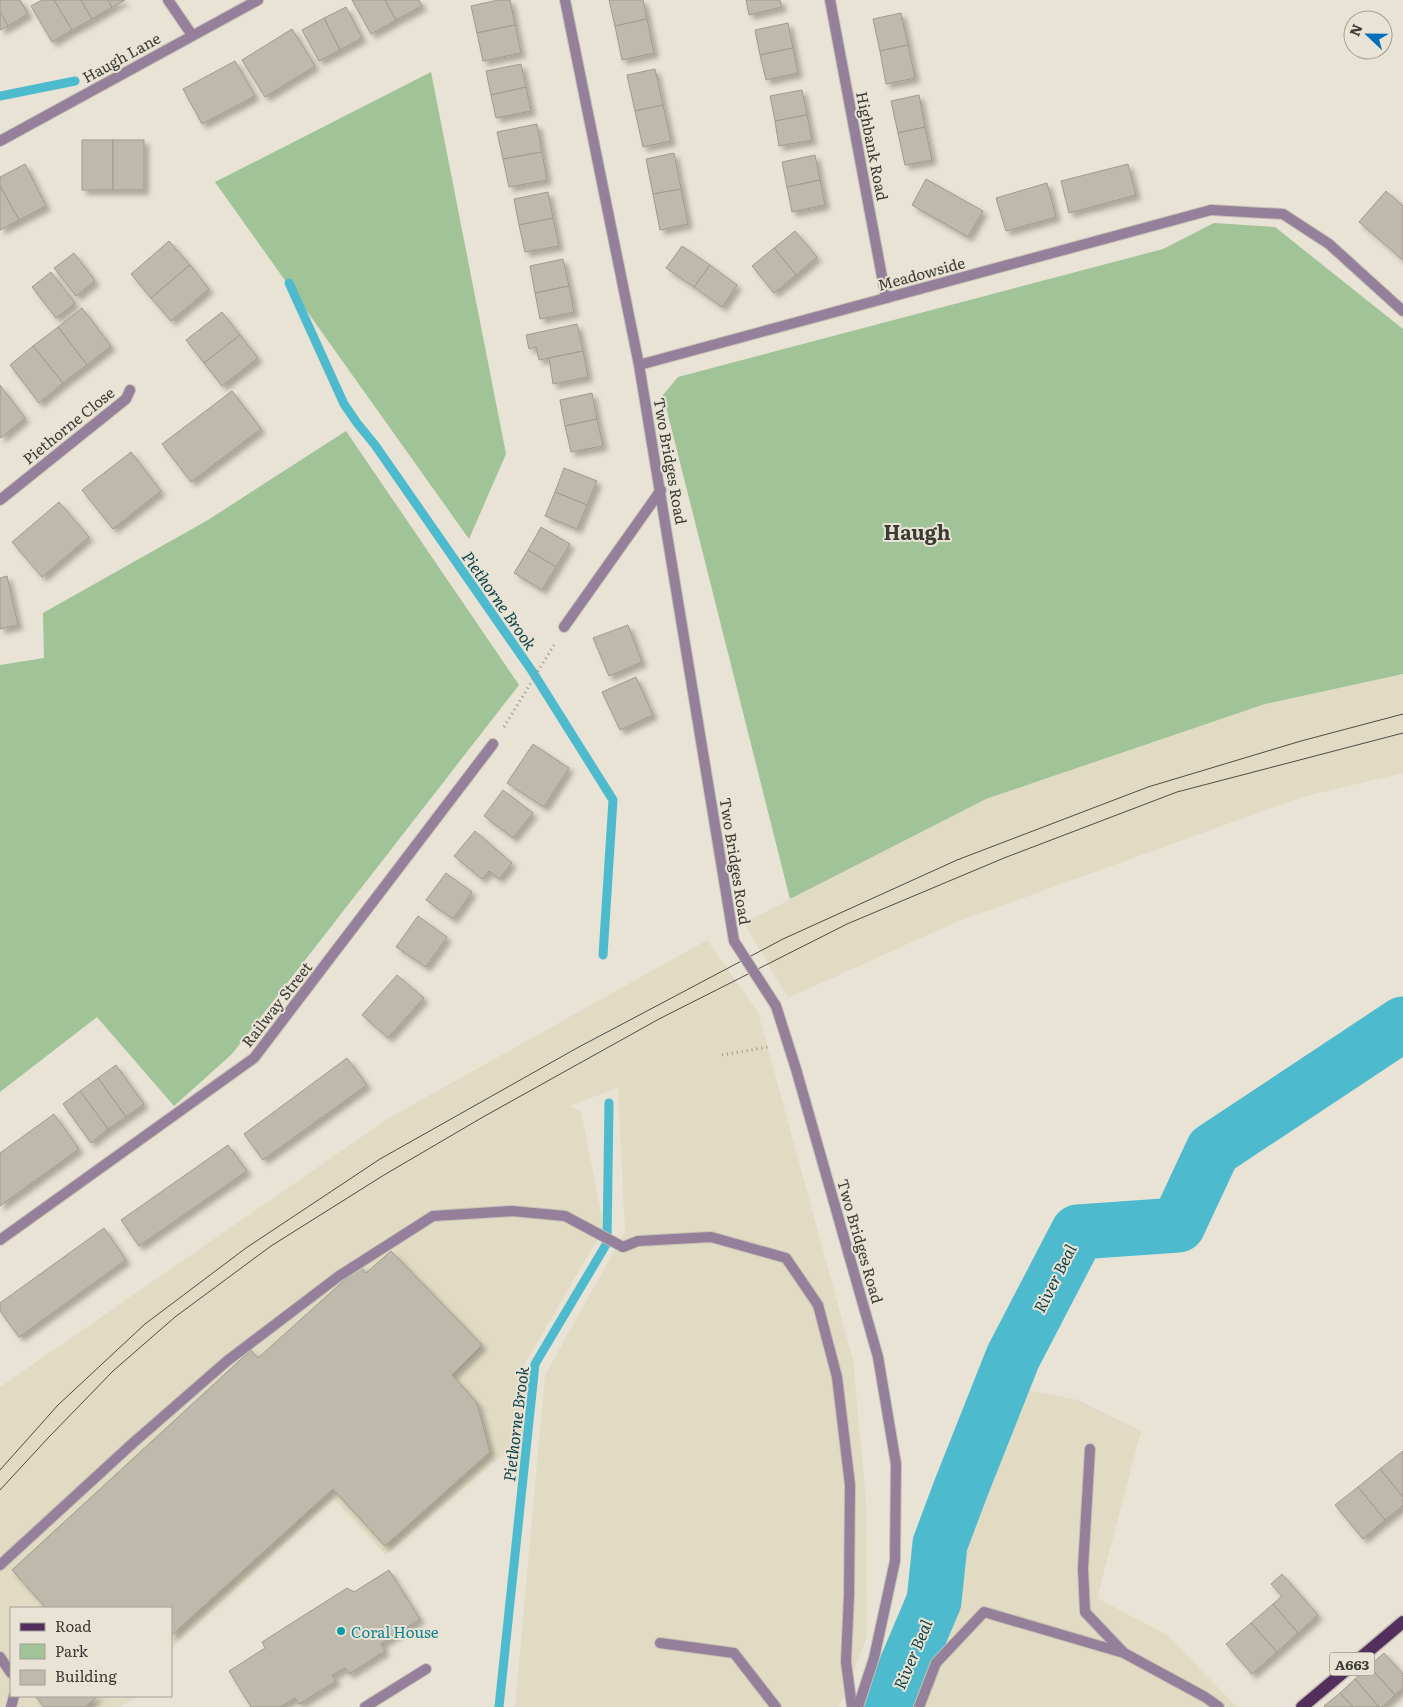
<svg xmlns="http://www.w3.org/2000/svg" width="1403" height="1707" font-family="Literata,serif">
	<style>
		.built { fill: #e1dbc4 }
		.green { fill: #a0c397 }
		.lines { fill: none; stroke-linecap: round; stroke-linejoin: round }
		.stream { stroke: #4ebace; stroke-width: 9 }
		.river { stroke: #4ebace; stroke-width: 55 }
		.building { fill: #bebaab; stroke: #9f9a8c; filter: url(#shadow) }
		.lane-casing { stroke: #c6c1b4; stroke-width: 12 }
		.street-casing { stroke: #c6c1b4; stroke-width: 12 }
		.primary-casing { stroke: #c6c1b4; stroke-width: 15 }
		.path { stroke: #9a968b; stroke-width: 3; stroke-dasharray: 1 4; stroke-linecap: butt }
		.lane { stroke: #94809a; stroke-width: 10 }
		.street { stroke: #94809a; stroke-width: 10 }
		.primary { stroke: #522f5d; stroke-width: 12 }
		.tram { stroke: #4e4b45; stroke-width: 1 }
		.street-bridge-casing { stroke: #c6c1b4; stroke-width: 12; stroke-linecap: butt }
		.street-bridge { stroke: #94809a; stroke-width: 10 }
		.culture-dot { fill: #0f9aa8; stroke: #e8e3d4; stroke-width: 2 }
		.labels { text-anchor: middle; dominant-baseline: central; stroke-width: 4; stroke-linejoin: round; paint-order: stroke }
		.shield { fill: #e8e3d4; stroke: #706d64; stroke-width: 1 }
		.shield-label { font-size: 14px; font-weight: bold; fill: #3c3a34 }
		.street-label { font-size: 15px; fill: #3c3a34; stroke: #e8e3d4 }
		.culture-label { font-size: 15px; fill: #0d838f; stroke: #e8e3d4; text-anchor: start }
		.water-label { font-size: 16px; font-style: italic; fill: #0f4149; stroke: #e8e3d4 }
		.district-label { font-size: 20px; font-weight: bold; fill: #3c3a34; stroke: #e8e3d4 }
	</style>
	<defs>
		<filter id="shadow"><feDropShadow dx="4.5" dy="4.5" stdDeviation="2.5" flood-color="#0004"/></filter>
	</defs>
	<rect width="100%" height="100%" fill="#e8e3d4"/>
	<g class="built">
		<path d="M1403,674v99l-101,24 -348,126 -166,75 -44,-75 242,-124 279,-95z"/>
		<path d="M707,940l51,72 95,348 13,140 1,137 -28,70h-324l30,-332 80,-143 -7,-144 -49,18 12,5 23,117 -80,137 -1,72 -137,118 -53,-56 -162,150v-41h-160v88h127l-18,11h-120v-320l389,-269z"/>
		<path d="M1012,1387l66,13 63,31 -44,167 70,37 70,72h-341l31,-62 47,-176z"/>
	</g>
	<g class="green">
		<path d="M431,72l75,382 -37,85 -254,-357z"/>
		<path d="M1214,223l61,4 128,102v345l-138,30 -279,95 -196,100 -127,-504 15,-18 485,-128z"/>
		<path d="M346,431l173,254 -287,369 -58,52 -77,-89 -97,75v-427l44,-7 -1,-45 165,-93z"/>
	</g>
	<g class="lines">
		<g class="stream">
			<path d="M0,96l75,-15"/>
			<path d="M289,283l55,121 13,19 18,22 157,226 81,129 -10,155"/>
			<path d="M499,1707l36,-343 72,-121 2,-140"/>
		</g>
		<path class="river" d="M889,1707l45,-106 6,-57 21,-56 52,-131 65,-125 100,-7 35,-75 190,-126"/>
	</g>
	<g class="building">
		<path d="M0,0h20l8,14 -20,12 -8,-14z"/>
		<path d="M42,0h12l18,30 -20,12 -21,-36z"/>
		<path d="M54,0h27l11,19 -20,11z"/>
		<path d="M81,0h27l4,7 -20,12z"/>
		<path d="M108,0h17l-13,7z"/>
		<path d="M352,0h33l11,20 -25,14z"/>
		<path d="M385,0h34l3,6 -26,14z"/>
		<path d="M498,0h12l5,25 -38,8 -6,-27z"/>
		<path d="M609,0h34l4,19 -32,7z"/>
		<path d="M746,0h34l2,7 -33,8z"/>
		<path d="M346,7l16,31 -22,12 -16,-32z"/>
		<path d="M0,12l8,14 -8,4z"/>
		<path d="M901,13l7,32 -28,6 -7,-32z"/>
		<path d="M324,18l16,32 -21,11 -17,-31z"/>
		<path d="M647,19l7,34 -32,7 -7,-34z"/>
		<path d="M788,23l5,25 -33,7 -5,-25z"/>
		<path d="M515,25l6,28 -38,8 -6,-28z"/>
		<path d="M292,29l23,37 -50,31 -23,-37z"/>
		<path d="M908,45l7,33 -29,6 -6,-33z"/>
		<path d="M793,48l5,25 -32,7 -6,-25z"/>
		<path d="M235,61l20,35 -53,28 -19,-35z"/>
		<path d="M521,64l5,23 -35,8 -5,-24z"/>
		<path d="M655,69l8,36 -28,6 -8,-36z"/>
		<path d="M526,87l5,24 -35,7 -5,-23z"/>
		<path d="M802,90l5,25 -32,6 -5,-25z"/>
		<path d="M919,95l6,32 -27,6 -7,-32z"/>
		<path d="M663,105l8,36 -28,6 -8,-36z"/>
		<path d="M807,115l5,25 -33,6 -4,-25z"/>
		<path d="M537,124l5,28 -39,7 -6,-27z"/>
		<path d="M925,127l7,33 -27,5 -7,-32z"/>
		<rect x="82" y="140" width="31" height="50"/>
		<rect x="113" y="140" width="31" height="50"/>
		<path d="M542,152l5,28 -38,7 -6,-28z"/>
		<path d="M674,153l7,36 -28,5 -7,-35z"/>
		<path d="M815,155l5,25 -33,7 -5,-25z"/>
		<path d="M25,164l21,42 -27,14 -19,-34v-9z"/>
		<path d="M1128,164l8,31 -67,18 -8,-32z"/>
		<path d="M926,179l57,32 -15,26 -56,-32z"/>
		<path d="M820,180l5,25 -33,7 -5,-25z"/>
		<path d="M1047,183l9,34 -50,14 -10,-33z"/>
		<path d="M0,186l19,34 -19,10z"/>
		<path d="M681,189l7,35 -28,6 -7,-36z"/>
		<path d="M1386,191l17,15v54l-44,-38z"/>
		<path d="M548,192l5,26 -34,7 -5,-26z"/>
		<path d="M553,218l6,28 -34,6 -6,-27z"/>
		<path d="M795,231l22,26 -21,18 -22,-27z"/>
		<path d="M169,241l21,24 -39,33 -20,-24z"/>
		<path d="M682,246l28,19 -16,22 -28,-19z"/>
		<path d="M774,248l22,27 -22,18 -22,-27z"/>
		<path d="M74,253l21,28 -19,15 -22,-28z"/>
		<path d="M563,259l6,27 -34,7 -5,-27z"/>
		<path d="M190,265l19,24 -38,32 -20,-23z"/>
		<path d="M710,265l27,20 -15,22 -28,-20z"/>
		<path d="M51,272l24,31 -19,15 -24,-31z"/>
		<path d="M569,286l5,26 -34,7 -5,-26z"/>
		<path d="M82,308l29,38 -24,19 -29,-38z"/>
		<path d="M222,312l18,23 -36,28 -18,-23z"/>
		<path d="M577,324l6,27 -44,9 -3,-13 -7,2 -3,-14z"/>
		<path d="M58,327l29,38 -24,18 -30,-37z"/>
		<path d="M240,335l18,23 -36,28 -18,-23z"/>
		<path d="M33,346l30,37 -24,20 -29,-38z"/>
		<path d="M583,351l5,26 -35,7 -4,-26z"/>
		<path d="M0,385l25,33 -24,20 -1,-1z"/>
		<path d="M232,391l29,38 -70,53 -29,-38z"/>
		<path d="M592,393l5,26 -32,7 -5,-26z"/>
		<path d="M597,419l6,27 -32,6 -6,-26z"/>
		<path d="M131,452l30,39 -48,38 -31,-39z"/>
		<path d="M564,468l33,13 -10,24 -32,-13z"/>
		<path d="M555,492l32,13 -10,24 -32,-13z"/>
		<path d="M59,502l30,35 -47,40 -30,-35z"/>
		<path d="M541,527l29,17 -14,23 -28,-17z"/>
		<path d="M528,550l28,17 -14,23 -28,-17z"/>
		<path d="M7,576l11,49 -18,4v-51z"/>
		<path d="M628,625l14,37 -33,14 -16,-38z"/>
		<path d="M636,677l17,38 -33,15 -18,-38z"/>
		<path d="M533,744l36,24 -25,39 -37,-24z"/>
		<path d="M503,790l30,23 -20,25 -29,-22z"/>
		<path d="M475,831l37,32 -13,16 -10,-8 -7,8 -28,-23z"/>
		<path d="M446,873l26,19 -19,27 -27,-19z"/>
		<path d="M418,916l29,21 -21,30 -30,-20z"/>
		<path d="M397,975l27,23 -36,40 -26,-23z"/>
		<path d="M347,1058l20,27 -104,75 -19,-26z"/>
		<path d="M116,1065l28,39 -18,13 -28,-39z"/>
		<path d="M98,1078l28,39 -18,12 -28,-38z"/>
		<path d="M80,1091l28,38 -17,14 -28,-39z"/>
		<path d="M54,1114l25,35 -79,57v-53z"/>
		<path d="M228,1145l19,26 -108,75 -18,-26z"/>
		<path d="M104,1228l22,32 -107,77 -19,-26v-8z"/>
		<path d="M391,1251l91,94 -30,30 25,28 13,49 -105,94 -52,-57 -162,147v-28h-125l-34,-38 239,-220 7,8 102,-92 6,7z"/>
		<path d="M1403,1451v46l-23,-28z"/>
		<path d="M1380,1469l23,28v9l-18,14 -27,-33z"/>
		<path d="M1358,1487l27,33 -22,19 -28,-34z"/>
		<path d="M389,1570l31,49 -39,25 4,7 -36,23 -4,-6 -13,7 4,6 -37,23 -4,-6 -15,9h-29l-22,-36 36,-23 -3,-6 85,-54 7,4z"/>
		<path d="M1282,1574l36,41 -20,18 -25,-29 9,-8 -11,-12z"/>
		<path d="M1273,1604l25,29 -21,19 -26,-29z"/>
		<path d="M1251,1623l26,29 -25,22 -26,-30z"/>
		<path d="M1384,1653l19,21v14l-8,7 -26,-29z"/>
		<path d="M1369,1666l26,29 -13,12h-3l-24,-28z"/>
		<path d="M1355,1679l24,28h-26l-13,-14z"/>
		<path d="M1340,1693l13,14h-27l-2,-1z"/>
		<path d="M35,1696h63l-13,11h-41z"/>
	</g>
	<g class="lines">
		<g class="lane-casing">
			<g id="lane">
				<path d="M1211,210l72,4 46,30 74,67"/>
				<path d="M564,627l97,-137"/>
				<path d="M1090,1449l-7,119 2,44 38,40"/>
				<path d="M0,1565l133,-122 94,-82 112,-85 94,-60 79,-5 53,5 58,31 15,-6 73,-4 75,21 32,47 19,72 13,108 -1,110 -3,67 6,45"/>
				<path d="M660,1643l74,10 42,54"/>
				<path d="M0,1657l11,16"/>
				<path d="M11,1707l3,-11"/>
				<path d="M365,1707l61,-38"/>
				<path d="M919,1707l17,-44 48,-51 140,41 81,44 14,10"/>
			</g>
		</g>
		<g class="street-casing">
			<g id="street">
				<path d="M168,0l24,35"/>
				<path d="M565,0l74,365 95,576"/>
				<path d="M830,0l56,298"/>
				<path d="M0,141l258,-141"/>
				<path d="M639,365l572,-155"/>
				<path d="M0,500l126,-101 4,-9"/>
				<path d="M776,1006l20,63 82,288 18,107 -1,97 -21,97 -16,49"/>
				<path d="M0,1240l254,-182 239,-314"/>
			</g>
		</g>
		<g class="primary-casing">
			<path id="primary" d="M1302,1707l101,-85"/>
		</g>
		<g class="path">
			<path d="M504,727l50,-82"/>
			<path d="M722,1055l46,-8"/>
		</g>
		<use href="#lane" class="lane"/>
		<use href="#street" class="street"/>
		<use href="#primary" class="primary"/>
		<g class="tram">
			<path d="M0,1470l58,-65 87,-81 101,-76 134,-89 197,-111 206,-109 174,-79 191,-73 153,-46 102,-27"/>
			<path d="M0,1490l48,-52 65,-67 62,-54 96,-71 113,-71 99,-58 176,-98 188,-95 157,-66 173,-66 226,-59"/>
		</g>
		<g class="street-bridge-casing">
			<path id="street-bridge" d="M734,941l42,65"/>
		</g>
		<use href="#street-bridge" class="street-bridge"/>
	</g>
	<circle class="culture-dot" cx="341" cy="1631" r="5"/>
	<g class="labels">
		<rect class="shield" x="1329.5" y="1652.5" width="45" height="23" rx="4"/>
		<g class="shield-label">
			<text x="1352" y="1664">A663</text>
		</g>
		<g class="street-label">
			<text transform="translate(121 57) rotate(-29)">Haugh Lane</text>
			<text transform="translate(873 146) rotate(79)">Highbank Road</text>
			<text transform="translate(921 273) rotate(-15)">Meadowside</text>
			<text transform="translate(68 425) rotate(-39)">Piethorne Close</text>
			<text transform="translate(671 461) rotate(80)">Two Bridges Road</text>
			<text transform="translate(736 861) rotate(81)">Two Bridges Road</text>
			<text transform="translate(276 1004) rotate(-52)">Railway Street</text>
			<text transform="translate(861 1241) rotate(74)">Two Bridges Road</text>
		</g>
		<g class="culture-label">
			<text x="351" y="1631">Coral House</text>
		</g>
		<g class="water-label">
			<text transform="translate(500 600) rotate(55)">Piethorne Brook</text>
			<text transform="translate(1054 1278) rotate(-63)">River Beal</text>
			<text transform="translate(515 1424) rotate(-83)">Piethorne Brook</text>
			<text transform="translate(912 1654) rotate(-67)">River Beal</text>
		</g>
		<g class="district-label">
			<text x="917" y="531">Haugh</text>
		</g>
	</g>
	<rect x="10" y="1607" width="162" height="90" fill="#e8e3d4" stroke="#a39f94"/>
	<rect x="20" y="1623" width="25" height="8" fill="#522f5d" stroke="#a39f94"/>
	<text x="55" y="1632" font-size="15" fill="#3c3a34">Road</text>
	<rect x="20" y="1644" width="25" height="15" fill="#a0c397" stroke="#a39f94"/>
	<text x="55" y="1657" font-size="15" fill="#3c3a34">Park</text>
	<rect x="20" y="1670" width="25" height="15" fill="#bebaab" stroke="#a39f94"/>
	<text x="55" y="1682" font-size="15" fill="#3c3a34">Building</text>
	<g transform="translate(1368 35) rotate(292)"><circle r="24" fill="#e8e3d4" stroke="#a39f94"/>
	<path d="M0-4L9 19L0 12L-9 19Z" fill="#076fba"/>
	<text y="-8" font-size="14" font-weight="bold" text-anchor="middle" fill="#3c3a34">N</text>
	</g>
</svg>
